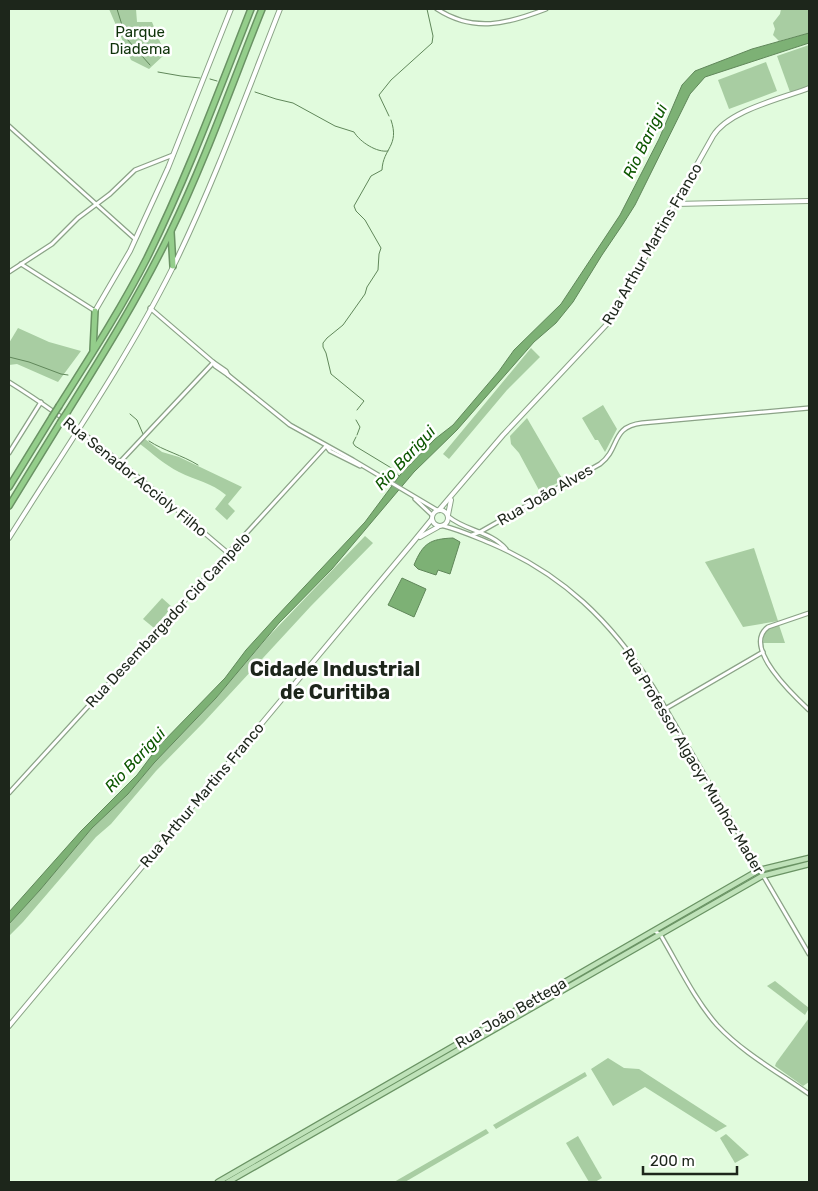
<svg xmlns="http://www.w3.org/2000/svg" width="818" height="1191" font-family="Rubik,sans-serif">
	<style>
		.green { fill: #a8cda2 }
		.water { fill: #7db175; stroke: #60875a }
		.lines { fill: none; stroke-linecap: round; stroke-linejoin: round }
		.stream { stroke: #60875a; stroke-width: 1 }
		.tertiary-casing { stroke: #8ba387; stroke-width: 5.5 }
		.secondary-casing { stroke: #8ba387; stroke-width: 6 }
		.primary-casing { stroke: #6a9364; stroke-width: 7 }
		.motorway-casing { stroke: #6a9364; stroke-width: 8 }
		.tertiary { stroke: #fff; stroke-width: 3 }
		.secondary { stroke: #fff; stroke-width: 4 }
		.primary { stroke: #bfe2b9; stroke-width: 4.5 }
		.motorway { stroke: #94ce8b; stroke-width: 5 }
		.motorway-bridge-casing { stroke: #6a9364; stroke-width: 8; stroke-linecap: butt }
		.motorway-bridge { stroke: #94ce8b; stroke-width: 5 }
		.labels { text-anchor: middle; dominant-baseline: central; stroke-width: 5; stroke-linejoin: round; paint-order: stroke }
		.park-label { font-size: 15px; fill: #0f330a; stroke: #fff }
		.street-label { font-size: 15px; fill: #1d261b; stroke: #fff }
		.water-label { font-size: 16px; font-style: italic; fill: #0d5701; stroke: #fff }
		.district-label { font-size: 20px; font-weight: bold; fill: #1d261b; stroke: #fff }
	</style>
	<rect width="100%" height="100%" fill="#e1fbdd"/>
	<g class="green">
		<path d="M109,9h27l1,13h15l13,32 -16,15 -18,-9z"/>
		<path d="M781,9h28v24l-30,8 -6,-6 2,-6 -2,-6 7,-9z"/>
		<path d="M809,45v41l-19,6 -13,-36z"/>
		<path d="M766,62l11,29 -48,18 -11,-29z"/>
		<path d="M18,328l31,14 32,9 -23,31 -41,-18 -8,1v-22z"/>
		<path d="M531,348l9,9 -33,33 -58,69 -6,-5z"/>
		<path d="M603,405l14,24 -12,23 -7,-12h-3l-13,-22z"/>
		<path d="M527,418l36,62 -23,12 -21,-39 -8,-9 -1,-8z"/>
		<path d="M145,439l17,13 17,5 63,30 -14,17 7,7 -8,9 -12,-11 11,-14c-15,-13 -30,-14 -47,-23 -14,-7 -26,-18 -39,-28z"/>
		<path d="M365,536l8,7 -62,63 -107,116 -48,49 -45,53 -15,13 -73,85 -14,14v-12l31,-34 52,-62 36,-34 26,-31 62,-65 51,-60z"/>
		<path d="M754,548l24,73 -35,6 -38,-65z"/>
		<path d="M162,598l10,9 -18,21 -11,-9z"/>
		<path d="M779,625l6,18h-22l1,-9 4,-5z"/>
		<path d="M775,981l34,27 -4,7 -38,-29z"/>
		<path d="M809,1018v64l-6,4 -28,-20 1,-3z"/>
		<path d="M608,1058l16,10 15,1 88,57 -11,6 -71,-45 -32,19 -22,-37z"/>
		<path d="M585,1072l2,4 -91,53 -3,-4z"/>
		<path d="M486,1129l3,4 -84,49h-11z"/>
		<path d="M726,1134l23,21 -14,8 -15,-25z"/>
		<path d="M578,1136l24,42 -7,4h-6l-23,-39z"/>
	</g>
	<g class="water">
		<path d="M809,33v10l-104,34 -15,17 -55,111 -12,19 -21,31 -29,47 -17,21 -22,19 -77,88 -43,42 -82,97 -53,54 -63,75 -62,65 -26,31 -36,34 -52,62 -31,34v-12l72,-81 56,-56 21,-28 67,-69 21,-28 30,-33 89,-95 35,-47 35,-36 18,-14 46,-54 15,-21 47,-46 59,-89 39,-76 23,-54 13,-14 57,-22z"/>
		<path d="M453,538l7,4 -10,32 -12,-4 -2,5 -18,-6 -4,-4c9,-22 16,-26 39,-27z"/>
		<path d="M402,578l24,11 -12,28 -26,-12z"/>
	</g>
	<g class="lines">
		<g class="stream">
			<path d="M117,9l9,29 24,27"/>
			<path d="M158,72l23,4 19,2"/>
			<path d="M210,79l7,2"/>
			<path d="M255,92l21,7 17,4 42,23 19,6c6,10 23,21 34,19"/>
			<path d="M389,116l-10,-21 12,-15 41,-37 1,-7 -6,-27"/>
			<path d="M9,357l20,5 32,12 7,1"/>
			<path d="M357,410l7,-9 -33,-27 -5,-21 -3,-6v-4l4,-5 16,-13 22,-31 2,-7 11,-17 1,-16 2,-6 -16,-28 -9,-9 -2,-5 17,-30 11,-6c1,-22 18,-24 9,-50"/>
			<path d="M130,414l7,6 6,14"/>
			<path d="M356,420l4,7 -3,8"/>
			<path d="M356,437l-3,6 2,3 38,23 6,7"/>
			<path d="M149,441c15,10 33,14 49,24"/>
		</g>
		<g class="tertiary-casing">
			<g id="tertiary">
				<path d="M437,9c37,24 70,15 109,0"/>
				<path d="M9,126l126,113"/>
				<path d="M21,264l74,47"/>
				<path d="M9,272l43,-28 26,-26 32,-24 25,-24 38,-15"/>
				<path d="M150,308l63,54 13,9 2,4"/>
				<path d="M213,362l2,4 13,9 62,50 63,35 84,50"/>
				<path d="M9,382c79,49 148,111 219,171"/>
				<path d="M327,447l3,4 30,15"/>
				<path d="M9,453l32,-51"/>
				<path d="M120,462l93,-99"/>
				<path d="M415,499l17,16"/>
				<path d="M449,517c17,14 41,14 57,32"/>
				<path d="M444,526c16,4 31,11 46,17 73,31 121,78 163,144l156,267"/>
				<path d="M472,535l8,-3 120,-68c21,-16 10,-37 42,-41l167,-15"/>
				<path d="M809,613l-41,14c-27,20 27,70 41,83"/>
				<path d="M665,709l98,-57"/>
				<path d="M9,793l317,-347"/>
				<path d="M654,931l6,3c18,30 34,65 57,91 26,28 61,47 92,69"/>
			</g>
		</g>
		<g class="secondary-casing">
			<g id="secondary">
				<path d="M675,204l134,-3"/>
				<path d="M95,311l35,-60 38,-83 63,-159"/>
				<circle cx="440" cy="518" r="8"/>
				<path d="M439,510l64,-75 105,-112 105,-187c16,-26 68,-37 96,-48"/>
				<path d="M448,515l3,-15"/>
				<path d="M420,537l18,-10"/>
				<path d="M9,538c56,-89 117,-177 164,-271 41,-84 73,-172 107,-258"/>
				<path d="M9,1026l405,-485 18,-22"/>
			</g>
		</g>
		<g class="primary-casing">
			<g id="primary">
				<path d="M218,1182l541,-312 50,-12"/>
				<path d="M228,1182l534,-306 47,-12"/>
			</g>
		</g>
		<g class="motorway-casing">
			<g id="motorway">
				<path d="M171,232l2,34"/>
				<path d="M93,350l2,-39"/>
				<path d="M59,406c31,-49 62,-97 88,-148 40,-81 71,-165 104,-249"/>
				<path d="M68,411c36,-58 72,-116 102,-178 35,-72 62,-149 92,-224"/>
				<path d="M9,487l43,-70"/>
				<path d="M9,506l51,-83"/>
			</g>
		</g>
		<use href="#tertiary" class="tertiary"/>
		<use href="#secondary" class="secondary"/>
		<use href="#primary" class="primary"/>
		<use href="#motorway" class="motorway"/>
		<g class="motorway-bridge-casing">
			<g id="motorway-bridge">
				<path d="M52,417l7,-11"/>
				<path d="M60,423l8,-12"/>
			</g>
		</g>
		<use href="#motorway-bridge" class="motorway-bridge"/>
	</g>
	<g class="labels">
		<g class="park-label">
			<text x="140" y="32">Parque<tspan x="140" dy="17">Diadema</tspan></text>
		</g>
		<g class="street-label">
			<text transform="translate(652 244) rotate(-60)">Rua Arthur Martins Franco</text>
			<text transform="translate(135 477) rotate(39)">Rua Senador Accioly Filho</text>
			<text transform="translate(545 495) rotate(-30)">Rua João Alves</text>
			<text transform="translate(168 620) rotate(-47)">Rua Desembargador Cid Campelo</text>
			<text transform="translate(693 761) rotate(59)">Rua Professor Algacyr Munhoz Mader</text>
			<text transform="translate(202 795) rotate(-50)">Rua Arthur Martins Franco</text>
			<text transform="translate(511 1013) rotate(-30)">Rua João Bettega</text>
		</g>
		<g class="water-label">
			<text transform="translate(645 141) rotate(-64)">Rio Barigui</text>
			<text transform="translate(405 458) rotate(-47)">Rio Barigui</text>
			<text transform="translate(135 760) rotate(-47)">Rio Barigui</text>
		</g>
		<g class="district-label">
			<text x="335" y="669">Cidade Industrial<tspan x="335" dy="23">de Curitiba</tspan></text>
		</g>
	</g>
	<rect width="818" height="1191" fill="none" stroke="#1d261b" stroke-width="20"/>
	<path d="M643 1166v8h94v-8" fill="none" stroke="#1d261b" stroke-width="2.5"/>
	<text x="650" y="1166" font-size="15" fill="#1d261b" stroke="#ffffff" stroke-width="4" paint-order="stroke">200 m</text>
</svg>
